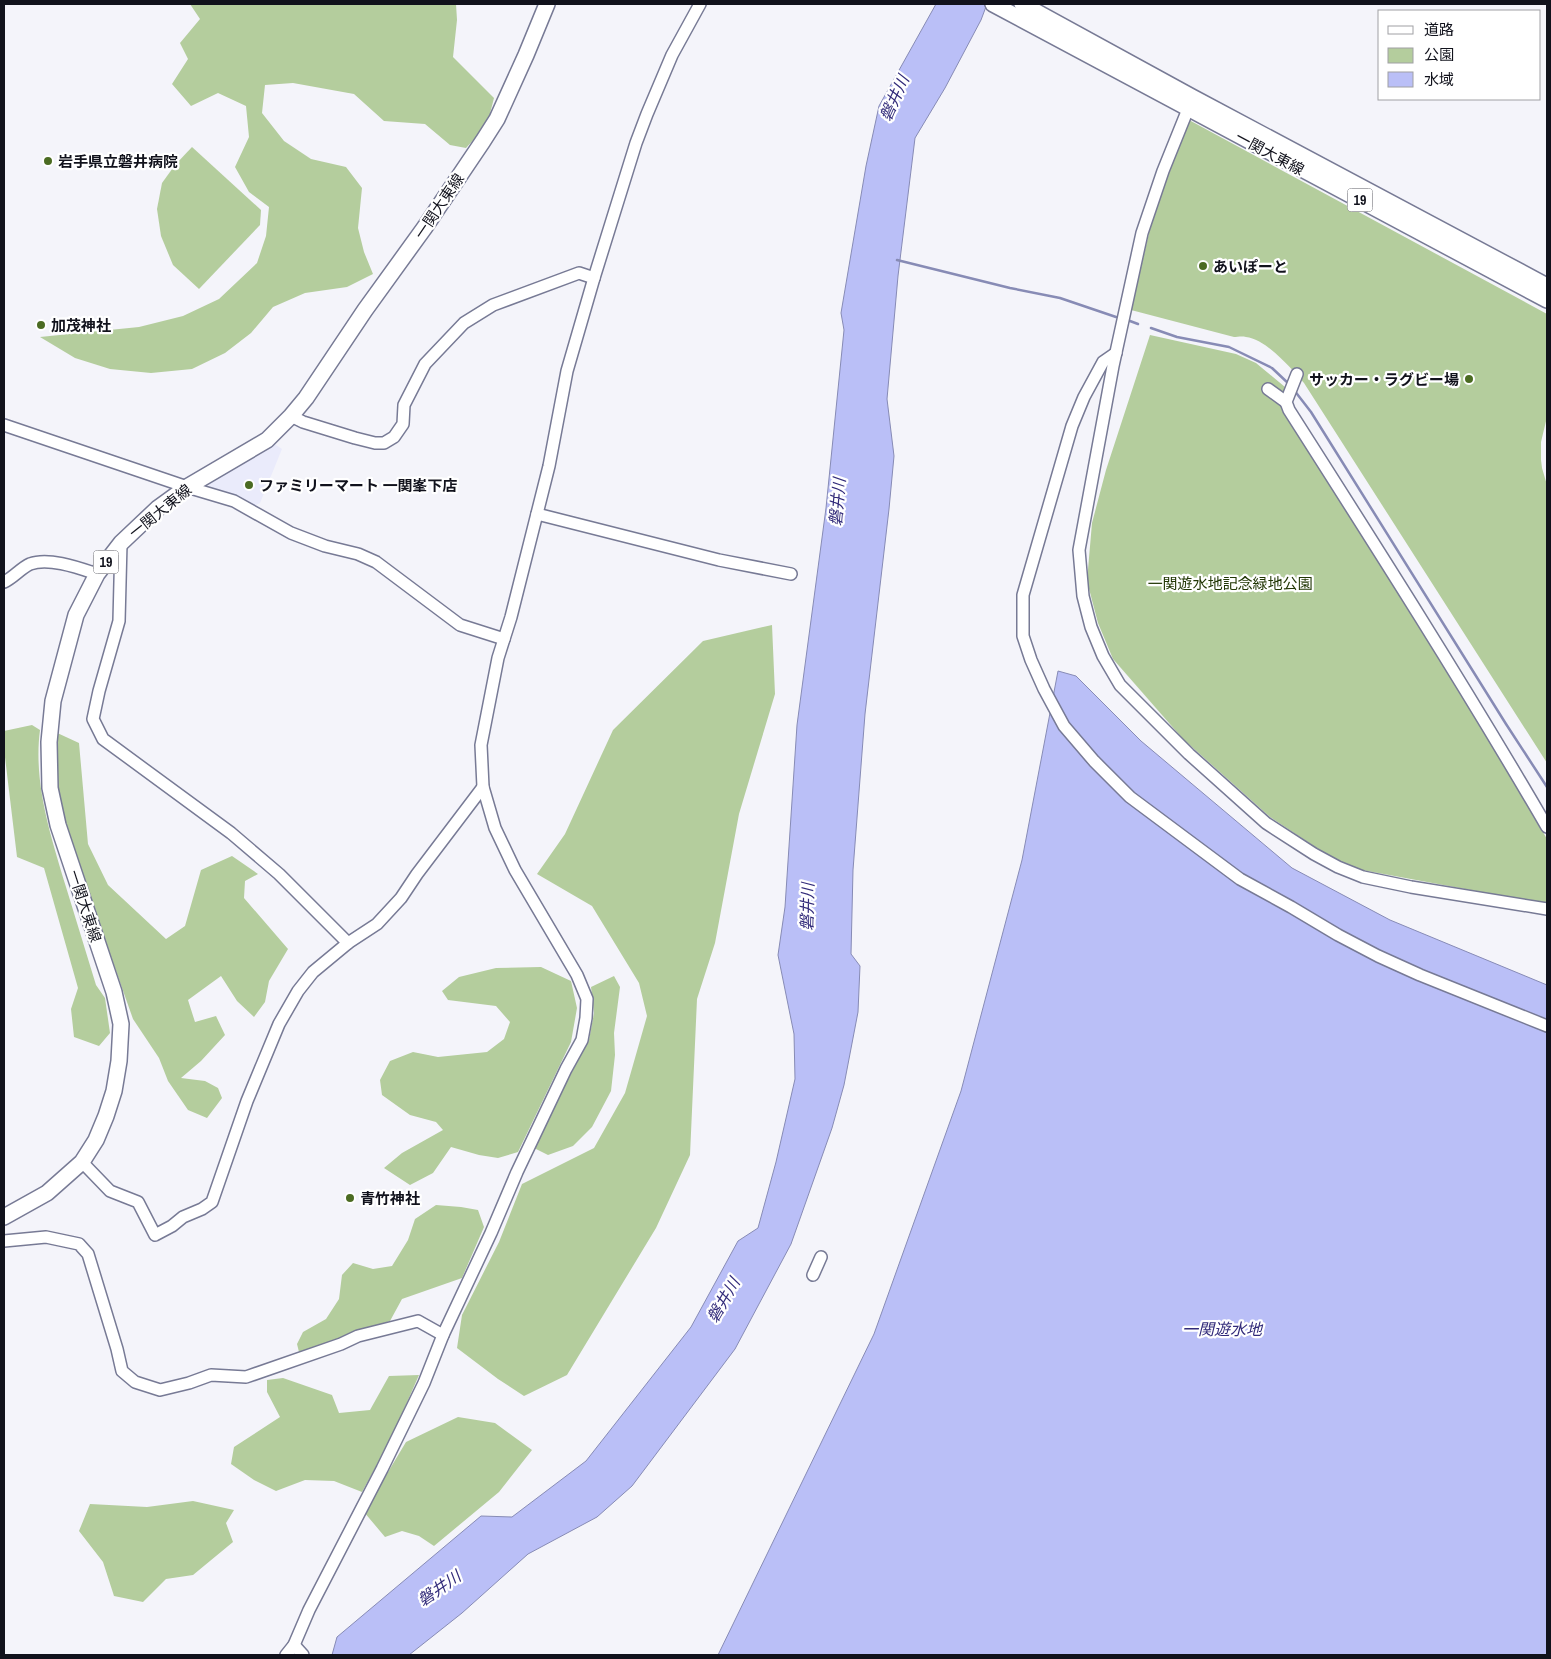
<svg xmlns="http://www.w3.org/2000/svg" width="1551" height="1659" font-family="'Archivo Narrow','Noto Sans JP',sans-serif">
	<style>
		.built { fill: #eaebfb }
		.green { fill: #b4cd9d }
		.water { fill: #babff7; stroke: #878bb5 }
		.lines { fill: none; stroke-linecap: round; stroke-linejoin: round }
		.stream { stroke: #878bb5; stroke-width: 2.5 }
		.minor-casing { stroke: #777a95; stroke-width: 14 }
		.major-casing { stroke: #777a95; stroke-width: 18 }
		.minor { stroke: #fff; stroke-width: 11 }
		.major { stroke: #fff; stroke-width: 15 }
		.poi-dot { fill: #4b6b22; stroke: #fff; stroke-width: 2 }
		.labels { text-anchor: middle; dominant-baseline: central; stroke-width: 4.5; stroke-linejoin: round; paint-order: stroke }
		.shield { fill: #fff; stroke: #585960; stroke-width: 1 }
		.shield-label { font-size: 14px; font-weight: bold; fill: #11121c }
		.street-label { font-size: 15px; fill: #11121c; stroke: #fff }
		.poi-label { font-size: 15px; font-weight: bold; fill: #11121c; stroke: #fff; text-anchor: start }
		.park-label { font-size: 15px; fill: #223705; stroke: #fff }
		.water-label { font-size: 16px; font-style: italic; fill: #322b7a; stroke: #fff }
	</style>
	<rect width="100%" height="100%" fill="#f4f4fa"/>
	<path class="built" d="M273,443l9,6 -22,54 -6,3 -45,-18 -1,-8z"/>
	<g class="green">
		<path d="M190,4h266l1,16 -4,37 41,41 -7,27 -21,23 -16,-3 -25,-21 -41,-3 -30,-27 -61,-11 -28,2 -3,28 22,28 27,18 35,8 16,21 -4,40 6,24 9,22 -26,13 -42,6 -32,14 -22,26 -26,20 -33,16 -41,4 -41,-4 -35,-11 -35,-21 99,-10 44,-11 36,-17 38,-36 9,-27 3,-29 -20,-15 -14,-25 14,-30 -3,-31 -28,-13 -27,13 -19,-22 16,-25 -8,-16 20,-24z"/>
		<path d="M1189,120l358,194v103l-6,25v18l1,8 5,17v278l-243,-380c-13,-15 -38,-44 -58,-46 -4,-1 -9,0 -12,0l-103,-27 22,-94z"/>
		<path d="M192,147l69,63 -1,15 -61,64 -26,-24 -12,-29 -4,-27 5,-26 13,-18z"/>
		<path d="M1150,335l86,19 20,9 29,24 -4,14 1,10 21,25 53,90 133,214 58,99v65l-185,-34 -30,-12 -62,-41 -87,-78 -70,-80 -15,-36 -11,-42 5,-58 14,-53z"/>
		<path d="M772,625l3,69 -36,120 -24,129 -18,56 -7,156 -34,73 -89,147 -43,21 -26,-17 -41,-31 5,-33 37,-73 23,-58 72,-36 31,-55 22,-77 -8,-33 -47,-77 -55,-32 28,-40 48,-104 90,-89z"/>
		<path d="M32,725l8,5c-7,53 11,107 26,157 10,33 20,65 30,98l9,13 5,35 -11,13 -25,-9 -3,-28 7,-21 -34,-120 -27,-11 -13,-108v-18z"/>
		<path d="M53,731l26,12 9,101 20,41 58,54 19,-13 16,-56 31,-14 26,18 -13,7 -1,17 44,51 -19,32 -4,21 -11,15 -17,-16 -16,-25 -33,24 7,22 21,-6 9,19 -24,26 -20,17 24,3 13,7 4,10 -15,20 -19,-8 -20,-29 -9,-23 -26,-39 -78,-221z"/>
		<path d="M541,967l30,14 6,27 -6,34 -53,110 -20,6 -19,-3 -28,-8 -18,26 -23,12 -26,-17 18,-15 41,-23 -7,-8 -26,-7 -28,-20 -2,-15 10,-19 23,-9 25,5 49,-5 17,-13 6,-17 -14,-16 -48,-6 -6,-9 17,-14 37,-9z"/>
		<path d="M614,976l6,11 -6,46 1,22 -4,36 -19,36 -19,19 -25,9 -16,-8 57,-107 5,-27 -3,-26z"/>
		<path d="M436,1205l25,2 17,3 6,17 -22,51 -60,21 -12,22 -91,31 -2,-8 6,-12 23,-13 13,-20 3,-24 11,-12 20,6 19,-3 16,-26 7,-21z"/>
		<path d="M419,1375l-28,64 -29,53 -28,-11 -29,-1 -29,11 -22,-11 -23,-16 3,-17 46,-30 -13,-25v-12l16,-2 49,17 7,18 31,-3 19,-34z"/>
		<path d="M458,1417l37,6 37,27 -33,42 -65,54 -15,-10 -17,-5 -17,6 -21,-25 42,-70z"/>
		<path d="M193,1501l41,9 -8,13 7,19 -40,33 -27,4 -23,23 -29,-6 -11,-34 -24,-31 11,-27 57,3z"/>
	</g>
	<g class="water">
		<path d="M936,4h51l-6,16 -36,68 -30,50 -17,138 -11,123 7,57 -5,53 -24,205 -12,156 -2,84 9,12 -2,46 -14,73 -12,43 -41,116 -56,105 -103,137 -35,31 -69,37 -66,59 -53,42h-77l5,-18 144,-121 31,1 74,-56 105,-134 47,-86 20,-13 18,-66 19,-83 -1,-45 -16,-79 7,-48 12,-182 29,-217 18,-178 -3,-17 25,-147 13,-60z"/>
		<path d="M1058,671l18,5 65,65 151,127 98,52 157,65v670h-829l156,-321 87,-243 61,-231z"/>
	</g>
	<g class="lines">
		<g class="stream">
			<path d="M897,260l113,28 50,10 56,19"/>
			<path d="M1130,321l8,3"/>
			<path d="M1151,328l26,9 52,10 43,21 17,16"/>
			<path d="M1294,390l17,22 195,312 41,63"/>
		</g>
		<g class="minor-casing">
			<g id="minor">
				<path d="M1188,109l-25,62 -21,62 -29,133 -34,184 4,46 8,31 12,29 17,29 69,69 77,69 48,31 24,13 25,10 48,10 136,22"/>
				<path d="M1116,353l-13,9 -19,35 -12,29 -49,169v41l8,24 13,29 20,37 30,35 36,36 110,82 51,28 47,28 40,21 42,19 127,51"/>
				<path d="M1297,374l-11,28 3,8c88,138 176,276 258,417"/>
				<path d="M1268,389l18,13"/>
				<path d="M291,416l12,6 52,16 20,5h9l10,-6 9,-13 1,-19 21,-41 39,-41 29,-18 86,-32 15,5"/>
				<path d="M4,425l183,62 47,14 57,32 34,13 33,8 18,8 84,63 44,14"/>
				<path d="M537,514l182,46 72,14"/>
				<path d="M121,543l-2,78 -20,70 -6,28 10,20 128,94 48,41 69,69"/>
				<path d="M4,582c9,-4 17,-14 26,-18 19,-7 49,4 67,10"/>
				<path d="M82,1162l28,29 28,11 17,33 17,-9 11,-9 19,-8 10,-7 35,-101 32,-77 19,-33 15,-19 35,-29 29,-19 24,-26 16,-24 66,-87"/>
				<path d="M4,1241l42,-4 33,7 9,10 29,95 5,22 13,11 25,8 29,-7 22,-8 35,2 95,-33 17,-8 60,-15 25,14"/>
				<path d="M813,1275l8,-18"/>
				<path d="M294,1645l9,10"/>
				<path d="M286,1655l8,-10 15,-35 73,-141 42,-86 19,-48 48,-102 26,-61 49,-103 16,-29 4,-22 1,-19 -10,-24 -62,-105 -20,-42 -12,-41 -2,-42 17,-87 13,-41 38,-151 18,-95 27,-93 42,-135 11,-29 25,-59 28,-51"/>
			</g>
		</g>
		<g class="major-casing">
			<g id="major">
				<path d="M993,4l554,296"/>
				<path d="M1022,4l170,93 355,189"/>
				<path d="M4,1217l43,-24 35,-31 14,-22 10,-24 8,-25 5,-30 2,-37 -7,-32 -56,-167 -8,-37 -1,-46 4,-41 23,-86 21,-41 24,-31 37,-35 29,-21 80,-47 24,-24 15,-18 59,-88 60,-83 58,-86 14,-22 29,-64 21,-51"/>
			</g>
		</g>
		<use href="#minor" class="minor"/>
		<use href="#major" class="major"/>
	</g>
	<g class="poi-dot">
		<circle cx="48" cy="161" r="5"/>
		<circle cx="1203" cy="266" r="5"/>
		<circle cx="41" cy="325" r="5"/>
		<circle cx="1469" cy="379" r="5"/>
		<circle cx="249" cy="485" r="5"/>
		<circle cx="350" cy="1198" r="5"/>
	</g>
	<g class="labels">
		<g class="shield">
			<rect x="1347.5" y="188.5" width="25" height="23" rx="4"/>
			<rect x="93.5" y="550.5" width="25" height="23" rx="4"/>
		</g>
		<g class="shield-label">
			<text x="1360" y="200">19</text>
			<text x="106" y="562">19</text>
		</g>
		<g class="street-label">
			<text transform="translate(1270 153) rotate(28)">一関大東線</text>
			<text transform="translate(439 206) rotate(-56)">一関大東線</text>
			<text transform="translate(160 511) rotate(-39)">一関大東線</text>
			<text transform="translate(85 906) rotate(72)">一関大東線</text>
		</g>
		<g class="poi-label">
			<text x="58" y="161">岩手県立磐井病院</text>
			<text x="1213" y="266">あいぽーと</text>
			<text x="51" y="325">加茂神社</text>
			<text x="1459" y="379" text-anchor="end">サッカー・ラグビー場</text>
			<text x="259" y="485">ファミリーマート 一関峯下店</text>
			<text x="360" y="1198">青竹神社</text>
		</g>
		<g class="park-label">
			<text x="1230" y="583">一関遊水地記念緑地公園</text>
		</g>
		<g class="water-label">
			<text transform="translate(894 98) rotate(-66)">磐井川</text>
			<text transform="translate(837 502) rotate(-85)">磐井川</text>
			<text transform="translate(807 907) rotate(-89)">磐井川</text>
			<text transform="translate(723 1300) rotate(-60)">磐井川</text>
			<text x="1222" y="1329">一関遊水地</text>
			<text transform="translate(439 1588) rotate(-35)">磐井川</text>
		</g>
	</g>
	<rect width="1551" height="1659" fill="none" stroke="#11121c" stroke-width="10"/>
	<rect x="1378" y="10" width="162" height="90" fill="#ffffff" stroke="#a0a0a4"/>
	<rect x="1388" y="26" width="25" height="8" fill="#ffffff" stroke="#a0a0a4"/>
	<text x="1424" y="35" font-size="15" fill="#11121c">道路</text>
	<rect x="1388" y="48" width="25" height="15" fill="#b4cd9d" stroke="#a0a0a4"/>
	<text x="1424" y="60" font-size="15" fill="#11121c">公園</text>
	<rect x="1388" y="72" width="25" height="15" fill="#babff7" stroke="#a0a0a4"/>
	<text x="1424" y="85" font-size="15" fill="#11121c">水域</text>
</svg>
